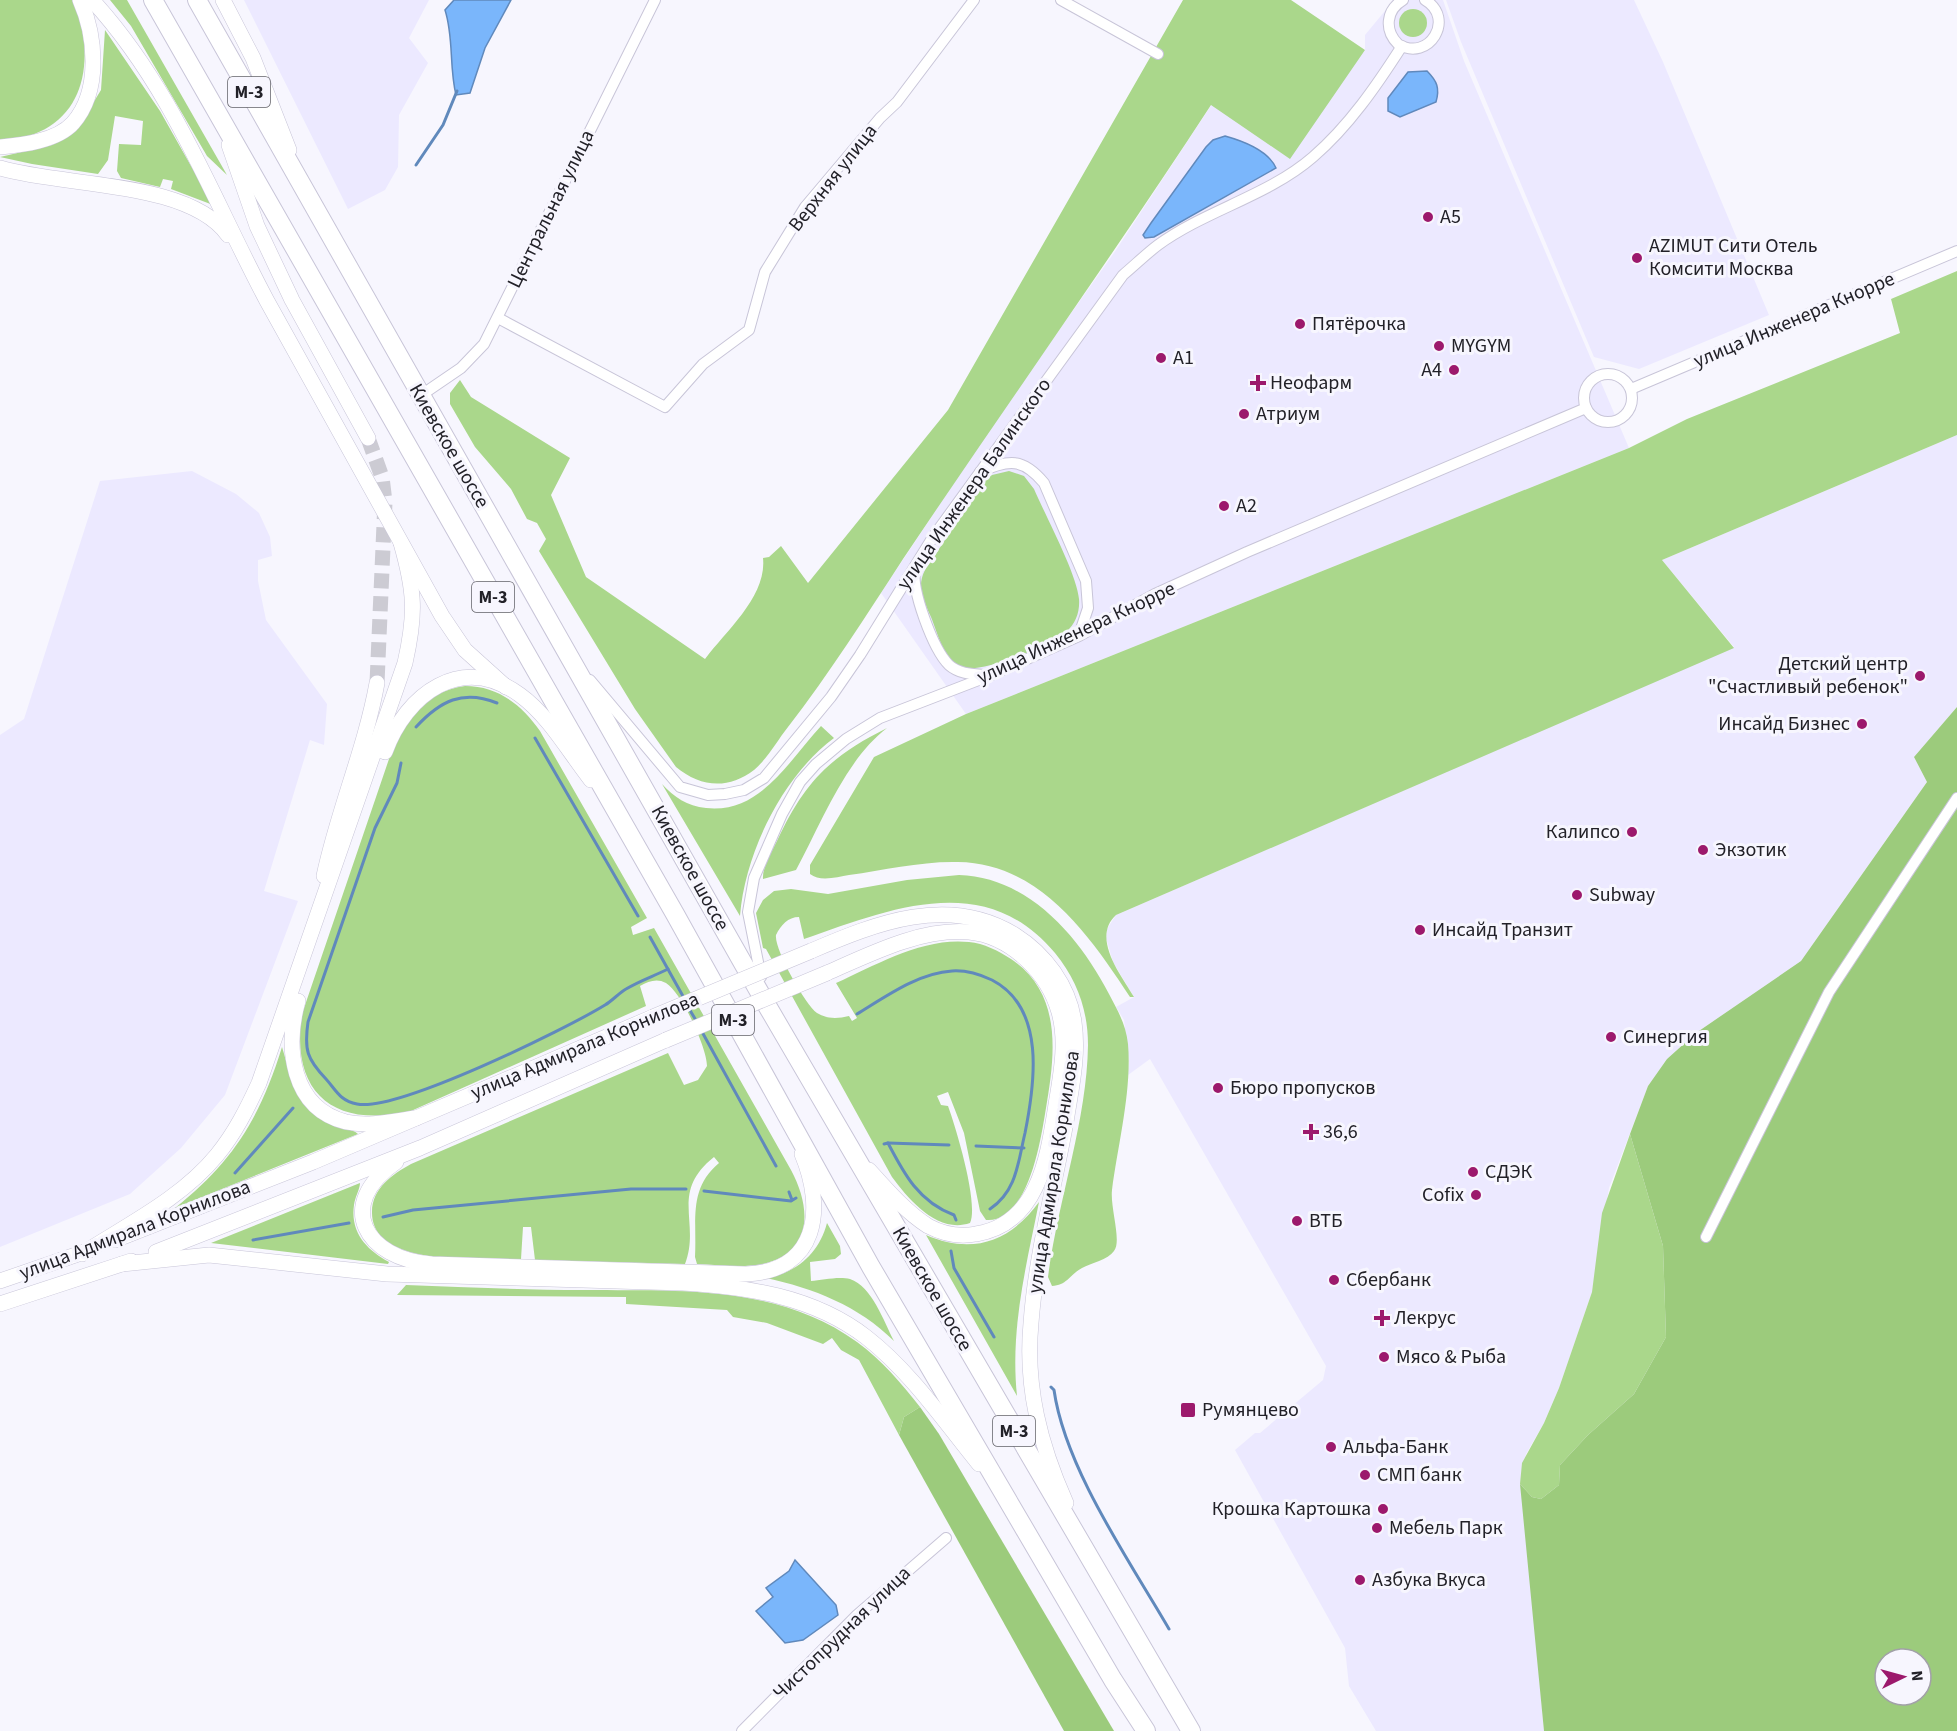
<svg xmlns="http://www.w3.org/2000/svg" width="1957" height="1731" font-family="'Source Sans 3',sans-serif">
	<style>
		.built { fill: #ece9ff }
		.green { fill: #aad78b }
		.forest { fill: #9ccb7c; fill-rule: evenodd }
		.water { fill: #7ab6fb; stroke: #6089bc; stroke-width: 1.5 }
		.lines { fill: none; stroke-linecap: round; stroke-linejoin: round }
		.stream { stroke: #6089bc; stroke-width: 3 }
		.secondary-tunnel { stroke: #cccbd3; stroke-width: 15; stroke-dasharray: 15 8; stroke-linecap: butt }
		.minor-casing { stroke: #c8c5d8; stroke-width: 12 }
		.secondary-casing { stroke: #c8c5d8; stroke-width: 16 }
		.trunk-casing { stroke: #c8c5d8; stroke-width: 20 }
		.minor { stroke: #fff; stroke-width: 10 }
		.secondary { stroke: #fff; stroke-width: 15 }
		.trunk { stroke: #fff; stroke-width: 18 }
		.secondary-bridge-casing { stroke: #c8c5d8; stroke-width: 16; stroke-linecap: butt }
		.secondary-bridge { stroke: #fff; stroke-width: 15 }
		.poi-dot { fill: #9c196c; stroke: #f7f6fe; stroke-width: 2 }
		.labels { text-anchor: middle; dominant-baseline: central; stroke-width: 6; stroke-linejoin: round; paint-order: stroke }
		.shield { fill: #f7f6fe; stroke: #626168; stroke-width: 1.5 }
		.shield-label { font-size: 18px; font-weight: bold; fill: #222128 }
		.street-label { font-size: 20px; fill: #222128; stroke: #f7f6fe }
		.poi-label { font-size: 20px; fill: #222128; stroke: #f7f6fe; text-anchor: start }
	</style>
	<rect width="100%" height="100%" fill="#f7f6fe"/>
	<g class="built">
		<path d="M244,0h185l-20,38 19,25 -29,52 -1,52 -13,23 -37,19z"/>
		<path d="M1394,0h49l21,61 165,387 -663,266 -85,-121 120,-181 115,-162 96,-146 153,-54v-15z"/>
		<path d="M1446,0h188l29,62 106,253 -130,54 -45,-12 -133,-315z"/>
		<path d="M1957,435v272l-43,50 13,25 -126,179 -105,72 -29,26 -19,27 -39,102 -17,104 -33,96 -15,35 -18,31 -5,19 23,258h-168l-27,-45 -4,-38 -110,-198 20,-17h5l63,-53 3,-14 -176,-307 -22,16 1,-13 -5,-42 -8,-13 18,-10 -21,-35 -7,-24 1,-9 9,-14 618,-268 -72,-87z"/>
		<path d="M192,471l44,23 23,19 11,24 2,19 -14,4v21l8,39 61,84 -3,41 -14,-5 -46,151 34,10 -73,194 -44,53 -51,46 -130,53v-512l24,-16 76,-238z"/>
	</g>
	<g class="green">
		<path d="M0,0h74c25,67 8,136 -74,141z"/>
		<path d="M110,0h17l100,175 -20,-19 -76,-130z"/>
		<path d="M1183,0h108l74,50 -75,109 -79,-54c-100,153 -206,302 -308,454 -37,57 -74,115 -115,168 -11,14 -21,32 -34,43 -26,20 -54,17 -78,-3l-41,-58 -96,-158 7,-12 -9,-16 -10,-4 -16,-30 -36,-42 -25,-43v-11l10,-13 11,17 99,61 -19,37 35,82 119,82c22,-29 62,-63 58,-101l6,-1 12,-11 27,37 140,-173z"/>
		<circle cx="1413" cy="23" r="14"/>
		<path d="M105,30l55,81 53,94 -42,-16 2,-8 -10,-2 -3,8 -39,-9 -4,-7 2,-27 22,1 2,-24 -28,-5 -7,44 -10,14 -66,-10 -32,-7 52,-12 24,-14 25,-41z"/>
		<path d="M1957,271v164l-295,125 72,88 -618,267c-25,23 5,60 18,82h-4c-40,-61 -90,-134 -172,-135 -36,-1 -73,8 -109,13 -12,2 -29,7 -39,-1v-9l64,-108 92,-43 663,-266 58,-29 213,-86 -9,-34z"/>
		<path d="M1009,471l15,5 10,13c11,26 43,85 45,110 1,12 -3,25 -13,33 -14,13 -89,44 -106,35 -17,-9 -22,-33 -29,-50 -7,-16 -15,-30 -6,-47l60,-90 7,-5z"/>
		<path d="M465,686c33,0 57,19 75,45l107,187 -16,9 2,8 21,-7 137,242c20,37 23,82 -28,94 -21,4 -44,1 -66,0l-2,-7c2,-37 -7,-68 24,-94l-5,-6c-45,36 -13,65 -29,107l-150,-4 -4,-33h-8l-2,32c-38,-1 -150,10 -149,-47 0,-24 21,-38 39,-48l257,-111 16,32 14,-5 9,-14c0,-18 -25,-73 -41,-83 -9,-5 -17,-2 -26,3l6,20 -235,105c-77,18 -121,-18 -109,-97l87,-255c15,-35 35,-68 76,-73z"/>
		<path d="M821,726l13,12c-51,38 -89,114 -94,178l-78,-132c12,13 25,22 44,24 55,6 83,-48 115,-82z"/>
		<path d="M887,728c-42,32 -66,96 -91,142l-33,9c-1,-11 9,-28 14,-38 27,-58 52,-84 110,-113z"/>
		<path d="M959,875c69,2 120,61 150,119 9,17 17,31 19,50 4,46 -10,100 -16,146 -2,18 10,51 2,61 -6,9 -23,12 -32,17 -12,6 -14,17 -30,18l-4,-9c10,-77 39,-156 40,-232 0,-35 -11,-65 -33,-92 -70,-84 -165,-44 -251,-14l-5,-22c-11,0 -18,8 -23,18 -2,14 29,69 41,78 10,6 20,6 32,3l3,5 5,-3 -21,-35c40,-18 87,-46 133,-41 15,1 29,9 42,17 52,35 44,96 35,149 -5,30 -17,115 -60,112l-6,-9 -16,-78 -16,-41 -11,4 4,9 7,1c8,22 31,98 22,117 -32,11 -61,-23 -78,-46l-126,-228 -3,-1 -7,-35 7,-13 11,-9 17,-2 37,5 79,-14z"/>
		<path d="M282,1047c11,35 10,56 47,76 8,5 23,5 29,11l-183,74c58,-46 85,-90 107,-161z"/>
		<path d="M1630,1134l33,112 3,91 -32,57 -46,41 -28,30 -1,20 -18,14 -9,-2 -12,-13 2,-21 22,-40 15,-35 33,-96 10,-79z"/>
		<path d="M360,1183c0,6 -5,14 -6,22 -4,28 13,45 35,57l-1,2 -177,-21z"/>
		<path d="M1039,1202c-13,65 -29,127 -22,194l-91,-161c46,20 84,7 113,-33z"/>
		<path d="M827,1223l13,23 1,8 -6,5 -25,3 1,19c11,-1 28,-5 39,-2 22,7 34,43 44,62 -35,-35 -81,-53 -128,-63 30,-5 53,-24 61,-55z"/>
		<path d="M406,1285c59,2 119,5 178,5 93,1 193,-6 273,52 25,18 44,41 63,65l-16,10 -5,18 -40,-75 -18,-10 -9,-12 -9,6 -56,-21 -34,-6 -6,-7 -101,-6v-7l-229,-2z"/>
	</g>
	<g class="forest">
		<path d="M1957,707v1024h-413l-24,-247 12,13 9,2 18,-14 1,-20 28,-30 46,-41 32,-57 -3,-91 -33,-112 18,-48 19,-27 29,-26 105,-72 126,-179 -13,-25zM1885,1659h36v36h-36z"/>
		<path d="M920,1407l19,27 175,297h-50l-165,-296 5,-18z"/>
	</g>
	<g class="water">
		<path d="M454,0h57l-26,48 -15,45 -14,2c-7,-28 -2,-57 -11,-85z"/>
		<path d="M1427,71c10,10 13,17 9,31l-36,15 -12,-6v-13l20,-26z"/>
		<path d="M1225,136c18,5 43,14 51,32l-122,69 -9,1 -2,-3 8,-12 55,-76 7,-7z"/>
		<path d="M795,1560l41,45 2,10 -35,25 -18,3 -29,-32 17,-14 -7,-9 23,-17z"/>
	</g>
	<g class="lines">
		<g class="stream">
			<path d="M416,165l27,-40 14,-34"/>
			<path d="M416,727c24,-26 47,-38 81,-24"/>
			<path d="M535,738l103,178"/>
			<path d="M401,763l-4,20 -22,45 -67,194c-4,28 -1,37 18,57 10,11 14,22 31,25 40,8 207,-74 248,-99 7,-4 14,-12 21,-16 13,-8 28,-13 42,-20"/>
			<path d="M650,937l34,61"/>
			<path d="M688,1007l9,15"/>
			<path d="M857,1014c28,-17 61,-41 95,-43 14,-1 27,3 40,9 54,28 43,103 33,153 -7,29 -8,58 -35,76"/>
			<path d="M701,1030l75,136"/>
			<path d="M888,1143l61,2"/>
			<path d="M884,1144l4,-1c16,31 31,59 66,72l2,5"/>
			<path d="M976,1146l48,2"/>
			<path d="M235,1173l58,-65"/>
			<path d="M704,1191l87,10 5,-3"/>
			<path d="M789,1192l3,8"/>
			<path d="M383,1217l30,-7 218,-21h55"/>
			<path d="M253,1240l96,-17"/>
			<path d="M951,1251l3,17 40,69"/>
			<path d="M1051,1387l3,3c11,78 75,170 115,239"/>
		</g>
		<path class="secondary-tunnel" d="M368,438l14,39 3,25 -8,181"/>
		<g class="minor-casing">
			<g id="minor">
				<path d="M1061,0l97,54"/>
				<path d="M1403,0c-17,10 -19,30 -5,44 31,19 58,-26 27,-44"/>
				<path d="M498,318l167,89 38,-43 46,-34 16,-58 40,-65 75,-89 17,-16 77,-102"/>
				<circle cx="1608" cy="398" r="24"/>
				<path d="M1631,389l326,-138"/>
				<path d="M420,396l41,-28 23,-24 171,-344"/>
				<path d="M980,472c29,-13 43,-14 64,11l42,98 2,27 -9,27"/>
				<path d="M915,568c-4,22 18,81 34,97 10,9 24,9 36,10"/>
				<path d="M590,680l90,107 28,8 17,-1 19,-4 20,-12 67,-81 29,-42 73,-118 190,-262c12,-10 23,-21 35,-30 48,-35 110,-49 155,-88 36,-31 64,-72 89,-111"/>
				<path d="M761,977l-13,-65 6,-34 28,-64 18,-32 16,-18 30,-25 34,-21 109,-42 90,-40 76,-42 92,-42 339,-144"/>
				<path d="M1706,1237l123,-245 128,-194"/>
				<path d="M742,1731l115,-116 89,-77"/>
			</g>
		</g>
		<g class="secondary-casing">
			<g id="secondary">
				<path d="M92,0c81,88 120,198 175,301l175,315 23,34 41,37"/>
				<path d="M223,0l30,58 36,92"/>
				<path d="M229,145l28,81 35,74 76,138"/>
				<path d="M0,147c22,-2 57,-6 73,-24 28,-32 23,-87 7,-123"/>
				<path d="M0,168c63,19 188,12 228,67"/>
				<path d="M385,752c21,-58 77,-100 135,-57 29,21 49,57 71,85"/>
				<path d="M324,876c14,-66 41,-127 53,-193"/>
				<path d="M811,951c65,-28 138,-57 204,-16 30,19 54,51 59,87 5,34 -3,67 -8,100 -12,66 -30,133 -35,201 -6,64 9,122 35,180"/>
				<path d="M827,973c43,-19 94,-45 142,-41 42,4 79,41 90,80 9,32 1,66 -4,99 -8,50 -18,113 -79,123 -16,3 -33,0 -48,-8 -23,-15 -41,-36 -59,-56"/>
				<path d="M298,1001c-13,46 -7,107 48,121 23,5 47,-1 70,-4"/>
				<path d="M396,1162c-62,43 -31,97 36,102l314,10c72,-3 79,-65 56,-120"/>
				<path d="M115,1240l198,-78 340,-145"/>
				<path d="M156,1252l264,-104 246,-108"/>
				<path d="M82,1254c45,-29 100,-56 135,-99 18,-22 30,-46 42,-72l146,-420c11,-49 10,-71 -4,-120"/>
				<path d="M122,1264l87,-9 178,19 296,9c64,4 130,13 183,54 44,34 78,84 113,127"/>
				<path d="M0,1281l90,-31"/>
				<path d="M0,1304l131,-43"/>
			</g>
		</g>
		<g class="trunk-casing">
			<g id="trunk">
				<path d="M153,0l522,914 196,353 242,413 33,51"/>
				<path d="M197,0l572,1009 422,722"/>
			</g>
		</g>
		<use href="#minor" class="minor"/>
		<use href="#secondary" class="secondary"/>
		<use href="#trunk" class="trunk"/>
		<g class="secondary-bridge-casing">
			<g id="secondary-bridge">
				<path d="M653,1017l158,-66"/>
				<path d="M666,1040l161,-67"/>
			</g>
		</g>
		<use href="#secondary-bridge" class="secondary-bridge"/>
	</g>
	<g class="poi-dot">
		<circle cx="1428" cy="217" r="6"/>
		<circle cx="1637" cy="258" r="6"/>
		<circle cx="1300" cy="324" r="6"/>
		<circle cx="1439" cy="346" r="6"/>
		<circle cx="1161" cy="358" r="6"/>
		<circle cx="1454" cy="370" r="6"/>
		<path d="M1255 374h6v6h6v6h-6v6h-6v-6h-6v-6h6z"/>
		<circle cx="1244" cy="414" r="6"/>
		<circle cx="1224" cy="506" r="6"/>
		<circle cx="1920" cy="676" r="6"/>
		<circle cx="1862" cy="724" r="6"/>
		<circle cx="1632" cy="832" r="6"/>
		<circle cx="1703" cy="850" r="6"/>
		<circle cx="1577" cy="895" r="6"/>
		<circle cx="1420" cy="930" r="6"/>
		<circle cx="1611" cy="1037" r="6"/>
		<circle cx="1218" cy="1088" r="6"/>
		<path d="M1308 1123h6v6h6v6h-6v6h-6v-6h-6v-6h6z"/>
		<circle cx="1473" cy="1172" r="6"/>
		<circle cx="1476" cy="1195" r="6"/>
		<circle cx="1297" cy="1221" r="6"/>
		<circle cx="1334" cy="1280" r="6"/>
		<path d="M1379 1309h6v6h6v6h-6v6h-6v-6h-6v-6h6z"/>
		<circle cx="1384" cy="1357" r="6"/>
		<rect x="1180" y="1402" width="16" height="16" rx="3"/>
		<circle cx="1331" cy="1447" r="6"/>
		<circle cx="1365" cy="1475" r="6"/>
		<circle cx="1383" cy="1509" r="6"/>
		<circle cx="1377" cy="1528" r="6"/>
		<circle cx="1360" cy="1580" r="6"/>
	</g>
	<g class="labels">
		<g class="shield">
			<rect x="228" y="77" width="42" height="30" rx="4.5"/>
			<rect x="472" y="582" width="42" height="30" rx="4.5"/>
			<rect x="712" y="1005" width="42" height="30" rx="4.5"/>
			<rect x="993" y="1416" width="42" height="30" rx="4.5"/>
		</g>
		<g class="shield-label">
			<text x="249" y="92">М-3</text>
			<text x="493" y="597">М-3</text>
			<text x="733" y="1020">М-3</text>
			<text x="1014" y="1431">М-3</text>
		</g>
		<g class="street-label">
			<text transform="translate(833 178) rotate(-52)">Верхняя улица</text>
			<text transform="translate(551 209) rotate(-64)">Центральная улица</text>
			<text transform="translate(1794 320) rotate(-23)">улица Инженера Кнорре</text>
			<text transform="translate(449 446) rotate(60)">Киевское шоссе</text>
			<text transform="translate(974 484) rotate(-55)">улица Инженера Балинского</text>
			<text transform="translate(1076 633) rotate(-25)">улица Инженера Кнорре</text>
			<text transform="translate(690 868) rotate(61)">Киевское шоссе</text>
			<text transform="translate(585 1046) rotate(-23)">улица Адмирала Корнилова</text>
			<text transform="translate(1054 1172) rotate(-81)">улица Адмирала Корнилова</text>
			<text transform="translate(135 1230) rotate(-21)">улица Адмирала Корнилова</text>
			<text transform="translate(932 1289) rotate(60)">Киевское шоссе</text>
			<text transform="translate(842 1633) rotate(-44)">Чистопрудная улица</text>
		</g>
		<g class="poi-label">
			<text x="1440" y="217">А5</text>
			<text x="1649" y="246">AZIMUT Сити Отель<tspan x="1649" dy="23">Комсити Москва</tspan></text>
			<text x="1312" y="324">Пятёрочка</text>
			<text x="1451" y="346">MYGYM</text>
			<text x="1173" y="358">А1</text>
			<text x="1442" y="370" text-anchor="end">А4</text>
			<text x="1270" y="383">Неофарм</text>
			<text x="1256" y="414">Атриум</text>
			<text x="1236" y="506">А2</text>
			<text x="1908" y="664" text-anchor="end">Детский центр<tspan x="1908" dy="23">"Счастливый ребенок"</tspan></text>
			<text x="1850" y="724" text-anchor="end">Инсайд Бизнес</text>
			<text x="1620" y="832" text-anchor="end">Калипсо</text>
			<text x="1715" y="850">Экзотик</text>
			<text x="1589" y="895">Subway</text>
			<text x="1432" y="930">Инсайд Транзит</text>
			<text x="1623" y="1037">Синергия</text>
			<text x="1230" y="1088">Бюро пропусков</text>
			<text x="1323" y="1132">36,6</text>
			<text x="1485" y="1172">СДЭК</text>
			<text x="1464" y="1195" text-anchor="end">Cofix</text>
			<text x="1309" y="1221">ВТБ</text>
			<text x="1346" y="1280">Сбербанк</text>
			<text x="1394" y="1318">Лекрус</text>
			<text x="1396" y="1357">Мясо &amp; Рыба</text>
			<text x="1202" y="1410">Румянцево</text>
			<text x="1343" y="1447">Альфа-Банк</text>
			<text x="1377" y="1475">СМП банк</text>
			<text x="1371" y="1509" text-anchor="end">Крошка Картошка</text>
			<text x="1389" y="1528">Мебель Парк</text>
			<text x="1372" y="1580">Азбука Вкуса</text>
		</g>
	</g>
	<g transform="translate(1903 1677) rotate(85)"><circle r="28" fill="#f7f6fe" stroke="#a2a1a8" stroke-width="1.5"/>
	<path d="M0-4.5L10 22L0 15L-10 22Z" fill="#9c196c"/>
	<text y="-9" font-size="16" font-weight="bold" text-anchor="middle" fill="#222128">N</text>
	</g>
</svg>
